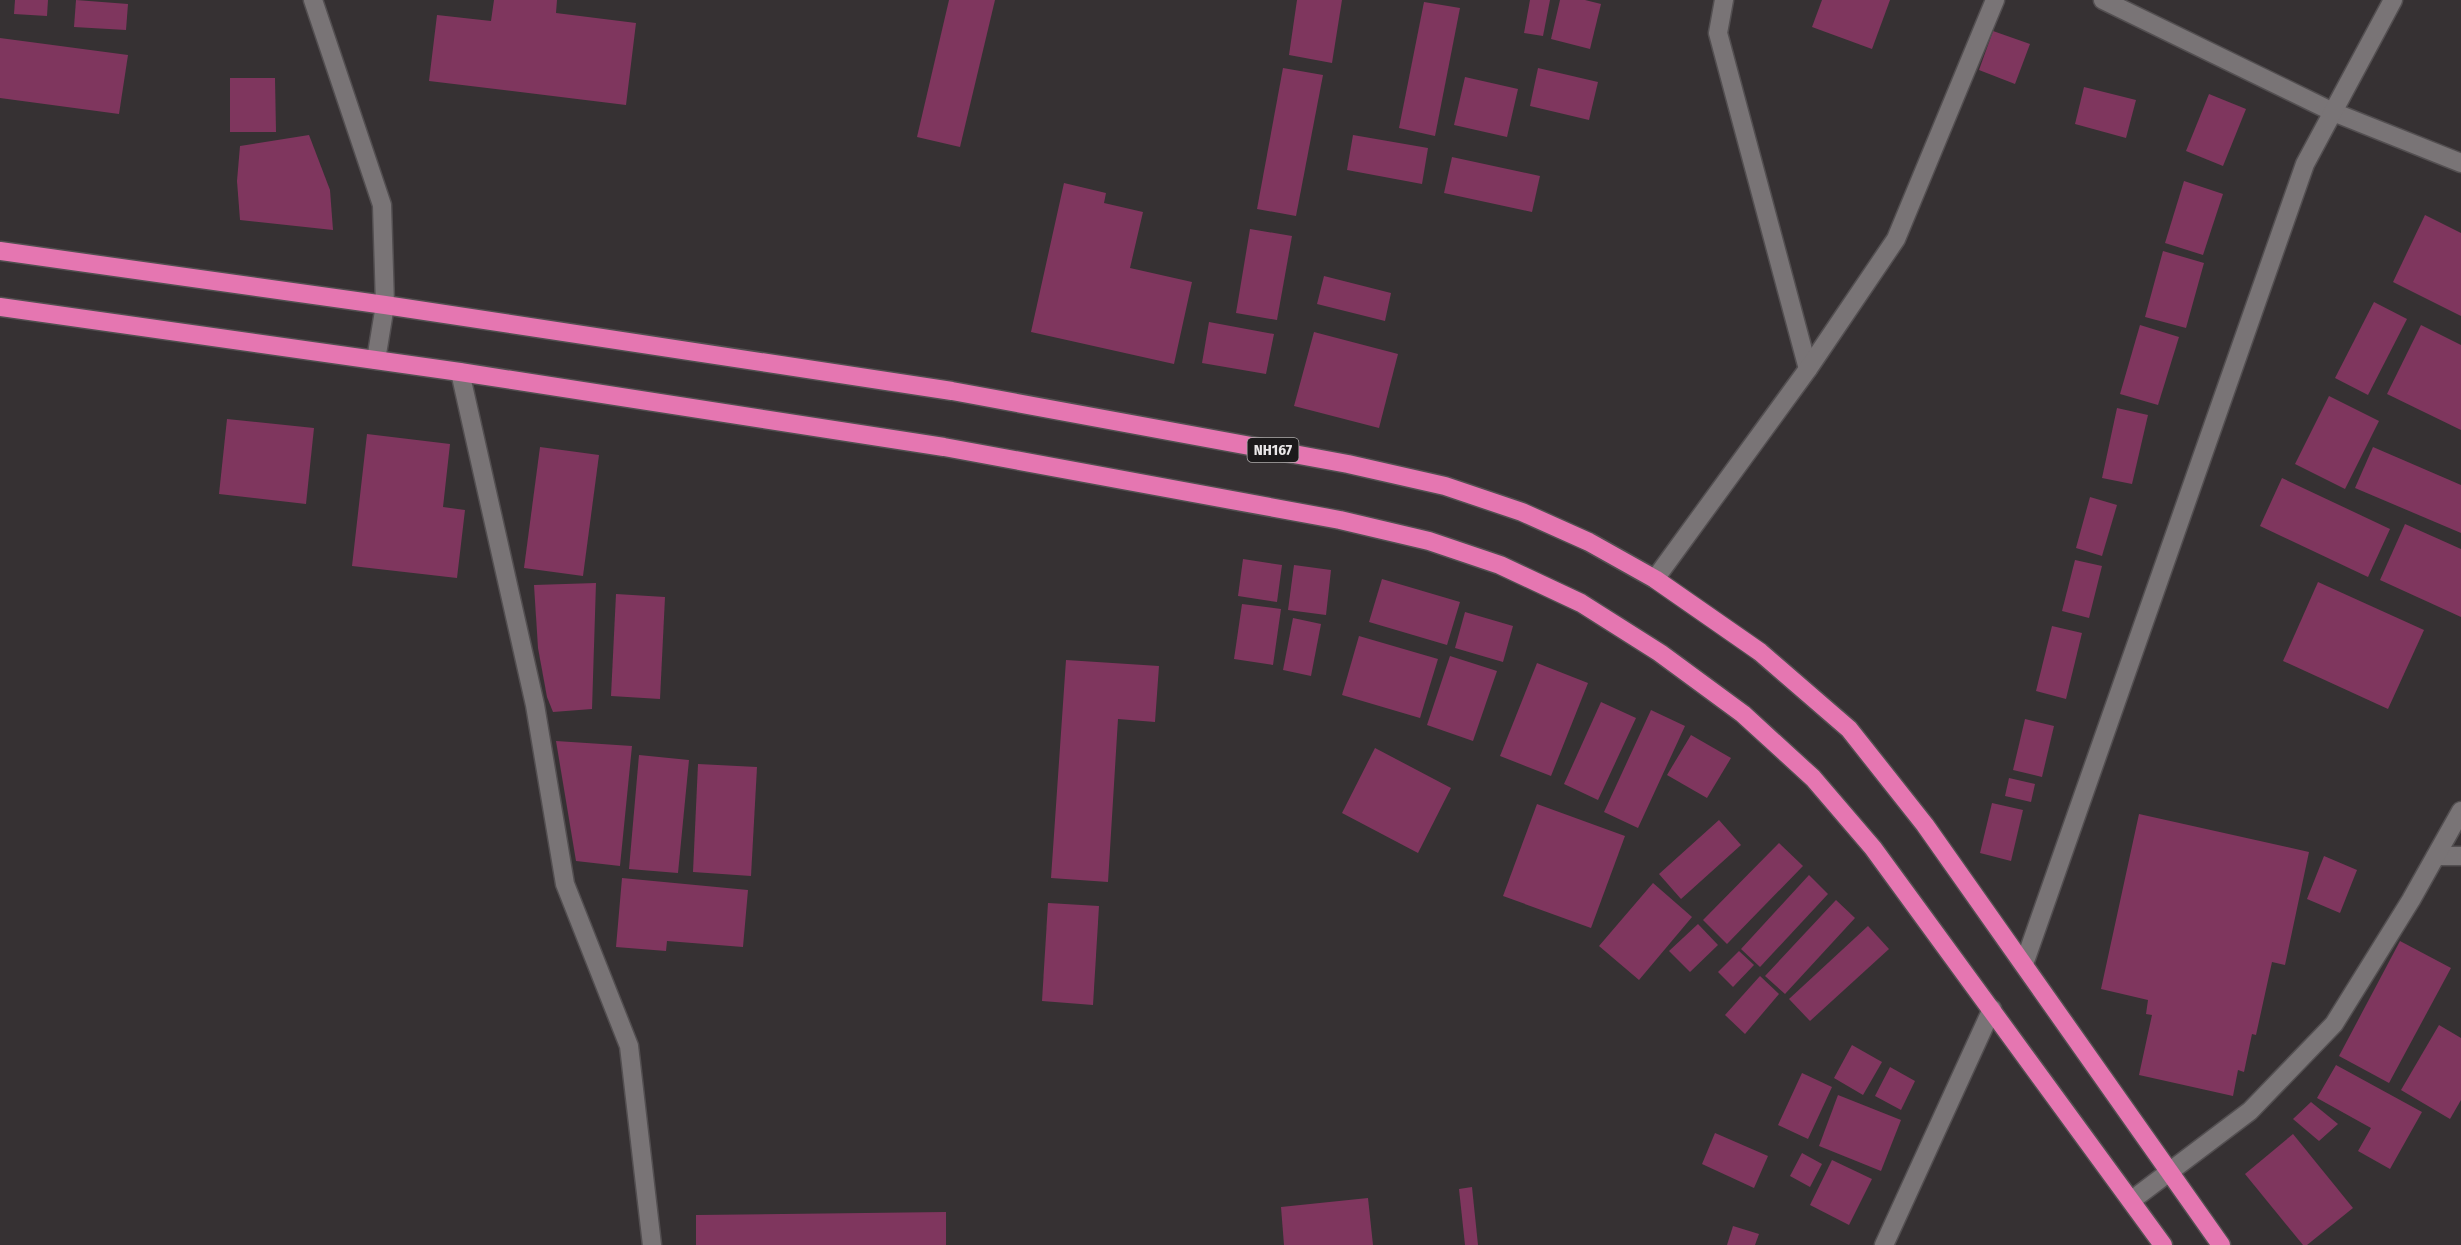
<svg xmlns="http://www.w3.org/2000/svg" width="2461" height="1245" font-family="'Fira Sans Condensed',sans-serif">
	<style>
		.building { fill: #7f365e }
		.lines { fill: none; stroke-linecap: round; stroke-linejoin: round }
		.lane-casing { stroke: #534f51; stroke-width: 21 }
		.street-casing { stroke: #534f51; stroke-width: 21 }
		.secondary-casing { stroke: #534f51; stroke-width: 21 }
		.highway-casing { stroke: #534f51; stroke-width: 21 }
		.lane { stroke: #797476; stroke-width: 18 }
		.street { stroke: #797476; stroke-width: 18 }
		.secondary { stroke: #797476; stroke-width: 18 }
		.highway { stroke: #e576b1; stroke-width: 18 }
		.labels { text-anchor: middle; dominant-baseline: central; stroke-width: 5; stroke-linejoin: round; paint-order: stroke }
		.shield { fill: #1c1a1b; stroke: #adaaab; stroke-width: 1.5 }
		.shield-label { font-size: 15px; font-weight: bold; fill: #ebe8e9 }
	</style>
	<rect width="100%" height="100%" fill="#363133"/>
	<g class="building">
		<path d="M15,0h33l-1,16 -33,-2z"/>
		<path d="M76,0l52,4 -2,26 -52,-3z"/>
		<path d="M494,0h63l-1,13 80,10 -10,82 -197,-24 8,-66 54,6z"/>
		<path d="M949,0h46l-35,147 -43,-10z"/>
		<path d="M1297,0h45l-10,63 -43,-8z"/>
		<path d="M1530,0h20l-7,36 -19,-3z"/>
		<path d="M1560,0h25l16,4 -11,45 -39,-10z"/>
		<path d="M1822,0h68l-18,49 -60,-22z"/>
		<path d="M1424,2l36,6 -25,128 -36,-8z"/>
		<path d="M1993,31l37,13 -15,40 -36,-14z"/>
		<path d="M0,38l128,17 -9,59 -119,-16z"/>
		<path d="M1283,68l40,7 -27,141 -39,-7z"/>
		<path d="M1538,68l60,14 -9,38 -59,-14z"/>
		<path d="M1465,77l53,12 -11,48 -53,-12z"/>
		<path d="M230,78h45l1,54h-46z"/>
		<path d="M2084,87l52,13 -10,38 -51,-14z"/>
		<path d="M2209,94l37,15 -23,57 -37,-15z"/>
		<path d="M309,135l21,55 3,40 -93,-10 -3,-39 3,-35z"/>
		<path d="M1353,135l75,13 -6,36 -75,-14z"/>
		<path d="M1452,157l88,19 -8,36 -88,-19z"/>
		<path d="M2184,181l39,13 -20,61 -38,-12z"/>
		<path d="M1064,183l42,10 -2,10 39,9 -13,56 62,14 -18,82 -143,-32z"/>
		<path d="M2425,215l36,18v83l-68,-34z"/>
		<path d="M1250,229l42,7 -15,84 -41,-7z"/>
		<path d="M2163,251l41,12 -18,65 -41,-11z"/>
		<path d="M1324,276l67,17 -6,28 -68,-17z"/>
		<path d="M2374,302l33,17 -39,76 -33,-17z"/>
		<path d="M1209,322l65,12 -8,40 -64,-11z"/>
		<path d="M2140,325l39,12 -21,68 -38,-11z"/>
		<path d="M2421,325l40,20v85l-74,-36z"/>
		<path d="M1314,332l84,22 -19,74 -85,-22z"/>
		<path d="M2329,396l50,25 -34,68 -50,-25z"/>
		<path d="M2117,408l31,7 -16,69 -30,-6z"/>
		<path d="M227,419l87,9 -8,76 -87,-10z"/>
		<path d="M367,434l83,10 -7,63 22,3 -8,68 -105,-12z"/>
		<path d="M540,447l59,8 -16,121 -59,-8z"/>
		<path d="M2373,447l88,38v48l-106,-45z"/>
		<path d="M2282,478l108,51 -22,48 -108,-51z"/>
		<path d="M2090,497l27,8 -15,51 -26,-8z"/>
		<path d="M2405,524l56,25v68l-81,-37z"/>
		<path d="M1243,559l39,6 -5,37 -39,-6z"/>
		<path d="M2075,560l27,6 -13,52 -27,-7z"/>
		<path d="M1294,565l37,5 -5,45 -38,-5z"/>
		<path d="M1382,579l78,23 -13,43 -78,-23z"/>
		<path d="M2318,582l106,48 -36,79 -105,-48z"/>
		<path d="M596,583l-4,126 -39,3 -6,-15 -9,-49 -4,-63z"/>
		<path d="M616,594l49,3 -5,102 -49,-3z"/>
		<path d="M1242,604l39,5 -8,56 -39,-6z"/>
		<path d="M1465,612l48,14 -10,36 -48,-14z"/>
		<path d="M1293,618l28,6 -10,52 -28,-6z"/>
		<path d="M2052,626l30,7 -16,66 -30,-8z"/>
		<path d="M1359,636l79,23 -18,59 -78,-23z"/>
		<path d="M1450,656l47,15 -24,70 -46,-16z"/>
		<path d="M1066,660l93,6 -4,56 -37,-3 -10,163 -57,-4z"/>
		<path d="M1537,663l51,20 -37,93 -51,-20z"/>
		<path d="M1601,702l35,16 -38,82 -34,-16z"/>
		<path d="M1651,710l34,16 -47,102 -34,-16z"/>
		<path d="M2025,719l29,7 -12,51 -29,-7z"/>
		<path d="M1691,735l40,23 -24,40 -40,-23z"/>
		<path d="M556,741l76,5 -12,120 -44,-5z"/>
		<path d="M1375,748l76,40 -33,65 -76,-40z"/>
		<path d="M639,755l50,5 -11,113 -49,-4z"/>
		<path d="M698,764l59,3 -6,109 -58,-4z"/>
		<path d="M2009,778l26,6 -4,18 -26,-6z"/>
		<path d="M1992,803l31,7 -12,51 -31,-8z"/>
		<path d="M1537,804l88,32 -34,92 -88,-32z"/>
		<path d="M2139,814l170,38 -24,113 -13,-3 -16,73 -4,-1 -8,38 -6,-2 -5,26 -94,-21 13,-60 -6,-1 2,-14 -47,-11z"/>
		<path d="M1719,820l22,25 -60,54 -22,-25z"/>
		<path d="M1779,843l24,23 -76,78 -24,-24z"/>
		<path d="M2324,856l33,14 -17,43 -33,-14z"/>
		<path d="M1809,875l19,19 -68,73 -19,-18z"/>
		<path d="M622,878l126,12 -5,57 -76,-6 -1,10 -50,-4z"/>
		<path d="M1653,883l39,34 -53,63 -40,-34z"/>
		<path d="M1836,900l19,18 -70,76 -20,-18z"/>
		<path d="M1048,903l51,3 -6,99 -51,-4z"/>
		<path d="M1698,924l20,21 -28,27 -21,-21z"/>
		<path d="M1868,926l21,23 -79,72 -21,-22z"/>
		<path d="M2400,941l51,27 -62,115 -50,-27z"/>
		<path d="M1739,951l15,14 -21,22 -15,-15z"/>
		<path d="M1760,976l19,18 -34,40 -20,-19z"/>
		<path d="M2439,1025l22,13v62l-11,19 -49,-29z"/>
		<path d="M1852,1045l30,17 -19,33 -29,-17z"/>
		<path d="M2336,1065l86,47 -32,57 -32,-18 13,-23 -54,-30z"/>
		<path d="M1890,1067l25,14 -14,29 -26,-14z"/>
		<path d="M1802,1073l30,14 -24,52 -30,-14z"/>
		<path d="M1838,1095l63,25 -20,51 -62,-25z"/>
		<path d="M2311,1102l27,22 -19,17 -26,-22z"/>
		<path d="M1715,1133l53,23 -14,32 -52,-24z"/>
		<path d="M2293,1134l60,74 -46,37h-4l-58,-71z"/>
		<path d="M1802,1153l20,11 -12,23 -20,-11z"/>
		<path d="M1832,1160l40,19 -23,46 -39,-20z"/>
		<path d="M1472,1187l6,58h-13l-6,-56z"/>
		<path d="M1368,1198l5,47h-89l-3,-38z"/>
		<path d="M946,1212v33h-250v-30z"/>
		<path d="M1733,1226l26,8 -4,11h-28z"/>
	</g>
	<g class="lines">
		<g class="lane-casing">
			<g id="lane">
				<path d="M460,372l75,333 30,179 64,162 23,199"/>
				<path d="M2436,856h25"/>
			</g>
		</g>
		<g class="street-casing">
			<g id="street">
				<path d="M313,0l69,205 3,100 -9,55"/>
				<path d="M1724,0l-6,33 90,336"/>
				<path d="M2103,0l230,112 128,51"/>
				<path d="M1655,579l153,-210 88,-130 99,-239"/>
				<path d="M2024,964l281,-800 88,-164"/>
				<path d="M1884,1245l108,-236"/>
			</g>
		</g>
		<g class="secondary-casing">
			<path id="secondary" d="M2132,1200l118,-89 84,-87 77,-124 50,-89"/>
		</g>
		<g class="highway-casing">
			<g id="highway">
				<path d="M0,251l385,54 567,86 396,73 97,22 77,26 67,30 66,37 105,73 89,77 76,96 296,420"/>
				<path d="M0,307l460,65 484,75 396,73 89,21 71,24 81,38 79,50 83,61 70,64 60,70 290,397"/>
			</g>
		</g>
		<use href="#lane" class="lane"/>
		<use href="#street" class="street"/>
		<use href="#secondary" class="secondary"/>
		<use href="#highway" class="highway"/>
	</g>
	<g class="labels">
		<rect class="shield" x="1247.5" y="438" width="51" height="24" rx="4.5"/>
		<g class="shield-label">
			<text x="1273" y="450">NH167</text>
		</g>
	</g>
</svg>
